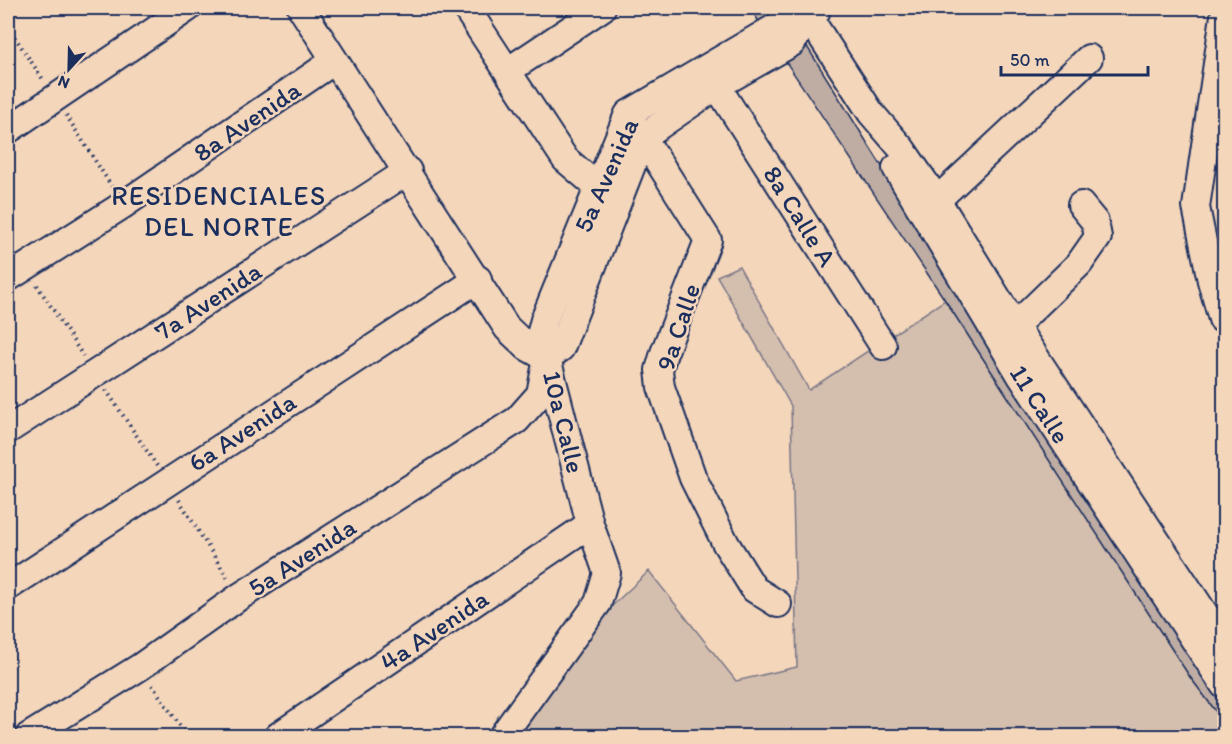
<svg xmlns="http://www.w3.org/2000/svg" width="1232" height="744" font-family="Itim,sans-serif">
	<style>
		.green { fill: #d4beae; stroke: #787686; stroke-width: 1.5 }
		.building { fill: #bfada4; stroke: #1b2f5e; stroke-width: 1.5 }
		.lines { fill: none; stroke-linecap: round; stroke-linejoin: round }
		.minor-casing { stroke: #1b2f5e; stroke-width: 30 }
		.path { stroke: #1b2f5e; stroke-width: 4; stroke-dasharray: 1.5 4.5; stroke-linecap: butt }
		.minor { stroke: #f4d6bb; stroke-width: 26 }
		.labels { text-anchor: middle; dominant-baseline: central; stroke-width: 5; stroke-linejoin: round; paint-order: stroke }
		.street-label { font-size: 26px; fill: #1b2f5e; stroke: #f4d6bb }
		.neighbourhood-label { font-size: 27px; letter-spacing: 1.5px; fill: #1b2f5e; stroke: #f4d6bb }
	</style>
	<rect width="100%" height="100%" fill="#f4d6bb"/>
	<filter id="ink" filterUnits="userSpaceOnUse"><feTurbulence type="fractalNoise" baseFrequency=".0167" numOctaves="2"/><feDisplacementMap in="SourceGraphic" scale="12" xChannelSelector="R" yChannelSelector="G"/><feConvolveMatrix kernelMatrix="1 2 1 2 8 2 1 2 1" color-interpolation-filters="sRGB"/></filter>
	<g filter="url(#ink)">
		<path class="green" d="M739,266l70,124 136,-90 245,377 34,45v14h-705l61,-100 69,-65 87,110 61,-14 -6,-261 -74,-130z"/>
		<path class="building" d="M750,8h33l128,205 87,149 86,134 96,134 44,70v22l-34,-45 -245,-377z"/>
		<g class="lines">
			<g class="minor-casing">
				<g id="minor">
					<path d="M301,8l206,320 20,19 20,11"/>
					<path d="M466,8l99,151 34,29 15,7"/>
					<path d="M803,8l68,105 31,36 35,51 78,126 209,317"/>
					<path d="M509,70l93,-62"/>
					<path d="M717,86l166,260"/>
					<path d="M637,128l71,112 -44,113 -5,17 2,17 32,91 33,66 28,45 24,15"/>
					<path d="M8,130l180,-122"/>
					<path d="M896,168l125,208 203,309"/>
					<path d="M937,200l152,-142"/>
					<path d="M8,278l115,-73 211,-144"/>
					<path d="M1222,319l-11,-38 -15,-74 28,-191"/>
					<path d="M1015,326l64,-62 19,-27 -3,-15 -14,-17"/>
					<path d="M8,430l400,-259"/>
					<path d="M8,587l470,-308"/>
					<path d="M29,736l111,-69 99,-70 278,-177 23,-26 7,-36 14,-10 82,-211 74,-51 75,-43 17,-26"/>
					<path d="M278,736l312,-212"/>
					<path d="M502,736l96,-133 9,-30 -17,-49 -43,-166 -8,-19 5,-19 84,-206 153,-90 35,-11"/>
				</g>
			</g>
			<g class="path">
				<path d="M8,27l36,54"/>
				<path d="M66,115l46,72"/>
				<path d="M37,285l46,71"/>
				<path d="M106,390l51,76"/>
				<path d="M179,500l50,80"/>
				<path d="M152,685l35,51"/>
			</g>
			<use href="#minor" class="minor"/>
		</g>
	</g>
	<g class="labels">
		<g class="street-label">
			<text transform="translate(247 121) rotate(-34)">8a Avenida</text>
			<text transform="translate(606 175) rotate(-66)">5a Avenida</text>
			<text transform="translate(800 216) rotate(58)">8a Calle A</text>
			<text transform="translate(208 301) rotate(-33)">7a Avenida</text>
			<text transform="translate(678 327) rotate(-72)">9a Calle</text>
			<text transform="translate(1040 404) rotate(57)">11 Calle</text>
			<text transform="translate(564 422) rotate(76)">10a Calle</text>
			<text transform="translate(242 432) rotate(-33)">6a Avenida</text>
			<text transform="translate(302 557) rotate(-33)">5a Avenida</text>
			<text transform="translate(434 630) rotate(-34)">4a Avenida</text>
		</g>
		<g class="neighbourhood-label">
			<text x="219" y="195">RESIDENCIALES<tspan x="219" dy="31">DEL NORTE</tspan></text>
		</g>
	</g>
	<rect width="1232" height="744" fill="none" stroke="#f4d6bb" stroke-width="30"/>
	<rect x="15" y="15" width="1202" height="714" fill="none" stroke="#1b2f5e" stroke-width="2" filter="url(#ink)"/>
	<g transform="translate(69 69) rotate(202)" stroke="#f4d6bb" stroke-width="4.5" paint-order="stroke">
	<path d="M0-4.5L10 22L0 15L-10 22Z" fill="#1b2f5e"/>
	<text y="-9" font-size="16" font-weight="bold" text-anchor="middle" fill="#1b2f5e">N</text>
	</g>
	<path d="M1001 66v9h147v-9" fill="none" stroke="#1b2f5e" stroke-width="3"/>
	<text x="1010" y="66" font-size="18" fill="#1b2f5e" stroke="#f4d6bb" stroke-width="4.5" paint-order="stroke">50 m</text>
</svg>
